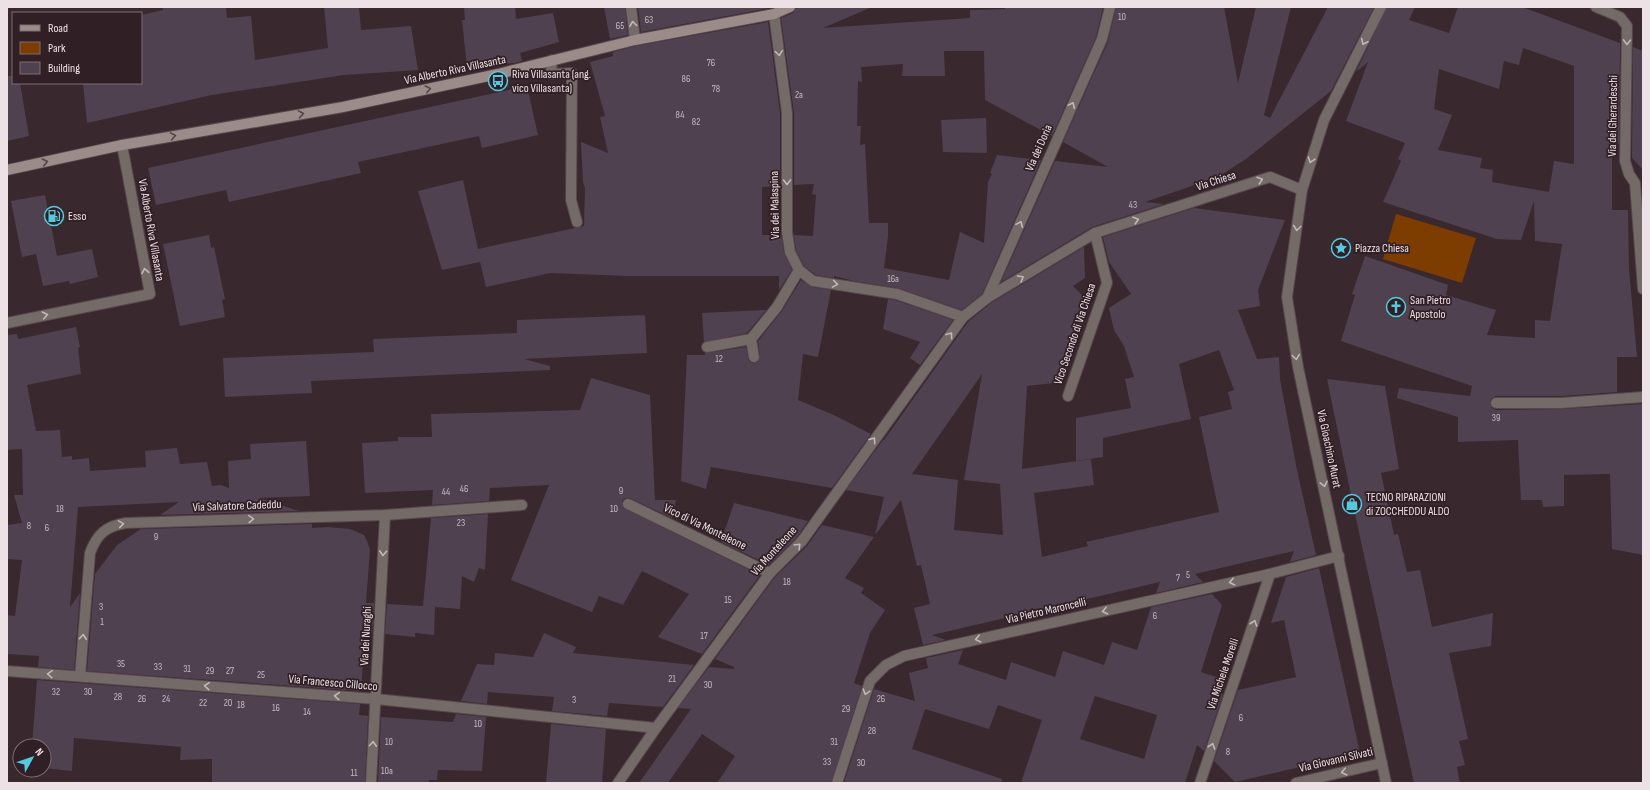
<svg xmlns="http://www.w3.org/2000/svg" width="1650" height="790" font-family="'Sofia Sans Condensed',sans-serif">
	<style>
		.green { fill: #7e3d00 }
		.building { fill: #4f414f; fill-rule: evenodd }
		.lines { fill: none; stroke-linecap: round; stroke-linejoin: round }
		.street-casing { stroke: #57464c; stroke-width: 12 }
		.secondary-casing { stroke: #57464c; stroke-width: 12 }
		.street { stroke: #746a68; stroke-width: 10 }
		.secondary { stroke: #9b8b89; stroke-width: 10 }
		.oneway { stroke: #c3b7b9 }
		.oneway2 { stroke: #554548 }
		.labels { text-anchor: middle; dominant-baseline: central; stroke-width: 3.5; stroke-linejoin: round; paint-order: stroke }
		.number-label { font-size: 10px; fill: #c6b9c0 }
		.street-label { font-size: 12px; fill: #ede1e5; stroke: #301f25 }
		.poi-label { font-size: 12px; fill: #ede1e5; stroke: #301f25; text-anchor: start }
	</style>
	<rect width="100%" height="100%" fill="#3a282f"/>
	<path class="green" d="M1396,214l80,24 -14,45 -79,-24z"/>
	<g class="building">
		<path d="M162,7h64l1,11 24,-2 4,44 73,-12 -4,-41h35l2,23 50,-4 7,44 -74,5 -132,20 -125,28 -4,-40h58v-68l22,-5z"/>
		<path d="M464,7h51l1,12 37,-6 6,29 -39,11 2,8 -8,2 -47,4 -5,-47h3z"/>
		<path d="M604,7h21l3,28 -18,4z"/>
		<path d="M638,7h136l-133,25z"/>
		<path d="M796,7h76l-49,21 147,-10v-8l35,-1v-2h98l-7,30 -44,99 -67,-36 -1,-49h-40l1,25h-43l1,-12 -42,3 1,15 -4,-1 -1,45h4l-1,19 5,-1 4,79h19v14l-4,31 65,12 11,-48 24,11 4,-61 4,-8 -2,-1 7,-18 44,5 -59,134 -20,16 -64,-22 -44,-7 -20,-5v2l-18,-3 -12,-9 -8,-16 -2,-15 19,1 3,-41 -4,-1 2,-10 -20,1v-72l-13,-95 12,-5z"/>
		<path d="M1116,7h108l14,76 18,-76h35l-27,108 6,3 58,-111h46l-43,84 -85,68 -28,18 -73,25 19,2 -72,23 -91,55 54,-121 53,6 -45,-25 45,-100z"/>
		<path d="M1387,7h28l-6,13 40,13 9,-26h64l98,36 -1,101 -7,-7v73h16l1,59 8,88h-20v35l-56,4h-65l-5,3 -1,4 2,5 4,2 65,-1 82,-5v151l-31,-6 -2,-75 -46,1v31l-21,1 -1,-7h-21l-3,-60 -60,2v-25l-61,-19 2,-10 71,8 2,-10 -131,-45 14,-46 -3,-1 13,-38 83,29 -2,10 50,15 -9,25 48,3v-18l15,1 12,-77 -27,-3 -1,-40 -13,39 -24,-1 -114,-37 18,-41 -3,-2 7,-16 -59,-22 22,-59 -12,10zM1523,48l51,18v98l-20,-3 -5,31 -57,-10 1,-12 -13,-2 2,-10 -44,-8 14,-35 -18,-6 5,-40 60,20 5,-28 15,4z"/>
		<path d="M768,22l12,91v73l-18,1v48h19l3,18 8,17 -13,20v-14h-152l-76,-3 -65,14 -6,-25 -38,8 -24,-79 45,-11 15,69 106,-23 1,-38 -2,-6 -2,-40 27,11 -8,-36 5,-1 -15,-54 23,-6v-4l23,-6z"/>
		<path d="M1633,47l10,4v119l-11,-12z"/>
		<path d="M7,76h6v7h7l9,53 -22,5z"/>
		<path d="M527,86l11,49 -56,13 -3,-12 -121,26 3,11 -132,29 -3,-12 -70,15 -8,-37z"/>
		<path d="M986,118l1,35 -44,-1 -2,-32z"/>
		<path d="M45,195l12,61 35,-7 6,28 -28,7 -1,-3 -26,5 -7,-32 -14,3 -11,-56z"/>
		<path d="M1194,208l91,12 -27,70 2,16 -22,4 19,49 22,-2 1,22 17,91 19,85 -26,7 4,-11 -99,23 8,8 -47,11 4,-11 -228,53 14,5 -23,5 -9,-37 16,-4 -9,-39 -4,1 -16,-66 -26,35 9,-38 -38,-7 37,-50h1l84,-118 23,-19 93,-56 1,31 -12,8 12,12v16l-22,68 -36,4 -5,83 69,-10 3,26 -60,8 8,64 46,-11 -2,-4 133,-30 -20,-95 33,-8 -4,-17 6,-2 -15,-40 -40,14 12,55 -88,19v19l-27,4v-43l55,-10 -6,-29 9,-2 -10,-31 -10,-16 -5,-22 22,-14 -22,-32 -6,-25zM982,374l-18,106 36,4 3,51 -49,-5 4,-50 -46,-6z"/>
		<path d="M209,235l2,13 3,-1 11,52 -3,1 3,17 -45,9 -17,-82z"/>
		<path d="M801,280l11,7 19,3 -13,67 -15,-3 -5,46 38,16 35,18 -39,54 -121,-21 -5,22 -25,-8 6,-126h18v-2l41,-6 3,14 3,2 6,-1 2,-6 -2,-15 24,-30z"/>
		<path d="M888,299l7,1 58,20 -33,45 -10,-7 10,-16 -37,-13z"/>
		<path d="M766,310l-19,23 -43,9 -2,-29z"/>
		<path d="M645,315l2,38 -123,6 26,7v4l-239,11 1,12 -87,4 -2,-39 151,-6 -1,-13 144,-6v-13z"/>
		<path d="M76,327l4,20 -2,1 3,26 -54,11 9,46 24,-1 2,27 10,-1v4l17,-2 1,13 56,-4 -1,-16 32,-3 3,16 27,-2 5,24 9,-1 8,3 -1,-27 23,-2 -1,-15 56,-3 4,55 -51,2 40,13 -139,4 19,-13 -101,5 -8,100 10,-14 -6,77 -36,-3 1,-11 -32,-2v-39l8,1 7,-56 -15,-1v-34l15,-2 -8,-28h9l-1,-46 -15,1v-115l10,-1 1,5z"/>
		<path d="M591,378l59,17 5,105h21l-4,18 -42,-20h-5l-3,3 1,7 137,67 -58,79 -44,-17 31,-43 -47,-23 -19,34 -24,-9 -7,16 -81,-32 38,-95 -59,3 -1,13 -57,4 1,-15 -68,3 -3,-50 36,-2v-4h34l-1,-23 149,-4z"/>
		<path d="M1327,379l58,7 14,83 -18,4 13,62 4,-1 9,38 13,-2 12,57 61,-14 -2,33 -42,7 19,86 -9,2 6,24 -8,2 3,16h-46l-59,-269z"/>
		<path d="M734,503l74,18 -11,16 -28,28 -48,-23z"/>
		<path d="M488,514l-3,56 -6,-2 -5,14 -12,-6 -2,33 -25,-2 -1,28 -19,-2v4l-30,-3 2,-30 36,2 8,-88z"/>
		<path d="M312,524v4l16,-1 22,2 14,6 3,6 3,9 -4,53h8l-2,30 -7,-1 -4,59 -274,-20 8,-97 22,-29 24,-16z"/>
		<path d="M822,525l52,12 -29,41 19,10 -3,5 24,17 -15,23 -16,50 8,3 -31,97h-114l18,-27 -33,-22 -34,49h-29l52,-74 -13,-1 31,-41 25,2v-2l-19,-8 60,-82 32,-31z"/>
		<path d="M1319,568l41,185 -125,29 -21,-21 24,-71 58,-13 -12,-57 -13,3 15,-46z"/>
		<path d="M1212,594l10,11 -21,67 18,6 -6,18 10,-2 -19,57 -7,-6 -12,38h-164l21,-63 -44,-15 -9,24 -64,-20 -13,40 90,30 -1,4h-157l30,-94 41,12 -6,-28 19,-5 -2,-10 37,-8 -5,14 48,16 5,-18 44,15 8,-26 41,14 8,-23 25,8 14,-43zM1095,696l62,19 -13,44 -64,-20z"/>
		<path d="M544,633l32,14 -3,6 121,12 -31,42 -54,-4 -2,13 -55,-5 2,-14 -66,-5 -1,12 -26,-3 16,-37 17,1 1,-12 38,4z"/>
		<path d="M37,680l323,24 -1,11 9,1 -3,67h-153v-24l-32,1 1,-13 -107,-9 -2,33 -28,-3v-22h-12z"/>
		<path d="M456,714l30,3 -4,54 -44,-1 -1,10h-8v3h-51l3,-66 72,5z"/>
		<path d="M551,724l55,5 -4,54h-56z"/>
	</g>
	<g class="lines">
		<g class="street-casing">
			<g id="street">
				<path d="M631,7l4,33"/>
				<path d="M1381,7l-57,113 -22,70 -15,107 11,70 88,416"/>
				<path d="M1596,7l24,10 7,9 -2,135 4,13 6,9 8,106"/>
				<path d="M774,14l13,99v119l3,20 9,18 14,11 84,13 66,23"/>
				<path d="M552,60l-1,14 21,-1 -1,127 6,22"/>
				<path d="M987,298l115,-259 8,-32"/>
				<path d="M7,323l143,-29 -28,-149"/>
				<path d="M751,339l3,18"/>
				<path d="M707,347l44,-8 26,-32 22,-37"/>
				<path d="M1068,396l39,-113 -12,-50"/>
				<path d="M1496,403h65l82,-6"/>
				<path d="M628,504l142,69"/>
				<path d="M7,671l369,28 280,29"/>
				<path d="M80,676l10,-123c7,-19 16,-27 36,-30l259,-8 137,-10"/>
				<path d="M371,783l14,-268"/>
				<path d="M618,783l38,-55 114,-155 32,-32 161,-224 24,-19 108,-65 175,-56 32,13"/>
				<path d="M837,783l33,-102 16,-16 18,-9 366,-82 69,-18"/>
				<path d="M1200,783l70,-209"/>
				<path d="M1296,783l86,-20"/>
			</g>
		</g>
		<g class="secondary-casing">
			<path id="secondary" d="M7,170l115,-25 221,-38 155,-33 137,-34 139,-26 16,-7"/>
		</g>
		<use href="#street" class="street"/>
		<use href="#secondary" class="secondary"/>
	</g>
	<defs><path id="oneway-chevron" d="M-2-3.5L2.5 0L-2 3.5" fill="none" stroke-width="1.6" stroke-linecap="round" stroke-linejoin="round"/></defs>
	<g class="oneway">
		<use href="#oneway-chevron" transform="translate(633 24) rotate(-97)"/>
		<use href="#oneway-chevron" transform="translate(1364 42) rotate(117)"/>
		<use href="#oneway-chevron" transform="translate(1627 42) rotate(91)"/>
		<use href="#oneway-chevron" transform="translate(779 53) rotate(82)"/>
		<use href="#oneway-chevron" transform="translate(1072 105) rotate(-66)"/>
		<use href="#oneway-chevron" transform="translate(1311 160) rotate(108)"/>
		<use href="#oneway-chevron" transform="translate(1260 180) rotate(-18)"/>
		<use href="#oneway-chevron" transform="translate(787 182) rotate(90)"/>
		<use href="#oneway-chevron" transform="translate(1136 220) rotate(-18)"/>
		<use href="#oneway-chevron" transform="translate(1020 224) rotate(-66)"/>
		<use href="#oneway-chevron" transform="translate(1297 228) rotate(98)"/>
		<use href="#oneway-chevron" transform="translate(145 271) rotate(-100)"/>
		<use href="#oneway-chevron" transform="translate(1021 278) rotate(-31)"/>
		<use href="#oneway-chevron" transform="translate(835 284) rotate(9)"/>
		<use href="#oneway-chevron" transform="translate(45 315) rotate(-11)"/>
		<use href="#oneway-chevron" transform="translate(950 335) rotate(-54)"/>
		<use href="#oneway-chevron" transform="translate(1296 357) rotate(82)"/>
		<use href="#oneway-chevron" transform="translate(873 440) rotate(-54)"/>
		<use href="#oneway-chevron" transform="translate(1324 484) rotate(78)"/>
		<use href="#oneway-chevron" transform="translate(251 519) rotate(-2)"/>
		<use href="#oneway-chevron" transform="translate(121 524) rotate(-9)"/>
		<use href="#oneway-chevron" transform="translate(798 546) rotate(-45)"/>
		<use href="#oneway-chevron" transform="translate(383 553) rotate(93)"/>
		<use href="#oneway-chevron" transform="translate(1232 582) rotate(167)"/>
		<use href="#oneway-chevron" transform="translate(1105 611) rotate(167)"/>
		<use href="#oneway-chevron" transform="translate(1254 623) rotate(-71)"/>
		<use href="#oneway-chevron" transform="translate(83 637) rotate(-85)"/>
		<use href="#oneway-chevron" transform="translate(978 639) rotate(167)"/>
		<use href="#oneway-chevron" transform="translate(50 674) rotate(-176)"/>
		<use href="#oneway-chevron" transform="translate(207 686) rotate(-175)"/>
		<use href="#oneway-chevron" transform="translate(866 692) rotate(108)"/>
		<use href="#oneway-chevron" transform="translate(337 696) rotate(-175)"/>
		<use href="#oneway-chevron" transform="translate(373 744) rotate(-86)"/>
		<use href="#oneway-chevron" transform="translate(1212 746) rotate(-71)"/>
		<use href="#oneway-chevron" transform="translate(1344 772) rotate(167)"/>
	</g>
	<g class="oneway2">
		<use href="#oneway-chevron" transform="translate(428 89) rotate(-12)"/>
		<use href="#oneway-chevron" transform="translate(301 114) rotate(-10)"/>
		<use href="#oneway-chevron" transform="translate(173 136) rotate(-10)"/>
		<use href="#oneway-chevron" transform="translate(45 162) rotate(-12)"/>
	</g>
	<defs>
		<g id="bus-ring" transform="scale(1)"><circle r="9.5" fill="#301f25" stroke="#55cadf" stroke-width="1.5"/><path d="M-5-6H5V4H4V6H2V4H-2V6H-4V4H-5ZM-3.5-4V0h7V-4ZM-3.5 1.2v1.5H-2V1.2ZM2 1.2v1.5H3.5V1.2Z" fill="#55cadf"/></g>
		<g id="fuel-ring" transform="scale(1)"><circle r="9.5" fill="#301f25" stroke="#55cadf" stroke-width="1.5"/><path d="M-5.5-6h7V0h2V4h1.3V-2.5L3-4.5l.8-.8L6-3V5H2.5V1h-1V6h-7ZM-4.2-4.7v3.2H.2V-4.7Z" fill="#55cadf"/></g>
		<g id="sight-ring" transform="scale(1)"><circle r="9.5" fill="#301f25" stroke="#55cadf" stroke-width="1.5"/><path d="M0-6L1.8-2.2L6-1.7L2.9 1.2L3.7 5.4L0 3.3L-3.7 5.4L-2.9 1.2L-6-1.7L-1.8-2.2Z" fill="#55cadf"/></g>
		<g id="church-ring" transform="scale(1)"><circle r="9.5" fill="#301f25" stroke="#55cadf" stroke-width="1.5"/><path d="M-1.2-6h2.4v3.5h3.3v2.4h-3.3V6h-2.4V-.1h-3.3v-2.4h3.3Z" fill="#55cadf"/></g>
		<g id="shop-ring" transform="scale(1)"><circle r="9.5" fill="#301f25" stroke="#55cadf" stroke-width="1.5"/><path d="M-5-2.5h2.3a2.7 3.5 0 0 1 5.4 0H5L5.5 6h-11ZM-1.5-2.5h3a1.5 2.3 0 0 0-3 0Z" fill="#55cadf"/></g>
	</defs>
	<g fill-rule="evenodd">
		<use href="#bus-ring" x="498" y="81"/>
		<use href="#fuel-ring" x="54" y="216"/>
		<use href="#sight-ring" x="1341" y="248"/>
		<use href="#church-ring" x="1396" y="307"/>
		<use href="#shop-ring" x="1352" y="504"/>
	</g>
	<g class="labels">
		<g class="number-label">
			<text x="1122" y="17">10</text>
			<text x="649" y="20">63</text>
			<text x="620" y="26">65</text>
			<text x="711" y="63">76</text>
			<text x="686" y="79">86</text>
			<text x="716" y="89">78</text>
			<text x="799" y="95">2a</text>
			<text x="680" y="115">84</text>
			<text x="696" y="122">82</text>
			<text x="1133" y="205">43</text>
			<text x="893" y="279">16a</text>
			<text x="719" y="359">12</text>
			<text x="1496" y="418">39</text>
			<text x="464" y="489">46</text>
			<text x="621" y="491">9</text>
			<text x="446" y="492">44</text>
			<text x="60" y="509">18</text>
			<text x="614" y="509">10</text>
			<text x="461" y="523">23</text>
			<text x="29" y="526">8</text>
			<text x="47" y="528">6</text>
			<text x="156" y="537">9</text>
			<text x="1188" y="575">5</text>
			<text x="1178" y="578">7</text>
			<text x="787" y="582">18</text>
			<text x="728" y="600">15</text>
			<text x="101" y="607">3</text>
			<text x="1155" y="616">6</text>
			<text x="102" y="622">1</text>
			<text x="704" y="636">17</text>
			<text x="121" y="664">35</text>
			<text x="158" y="667">33</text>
			<text x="187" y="669">31</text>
			<text x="210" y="671">29</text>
			<text x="230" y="671">27</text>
			<text x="261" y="675">25</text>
			<text x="672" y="679">21</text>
			<text x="708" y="685">30</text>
			<text x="56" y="692">32</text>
			<text x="88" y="692">30</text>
			<text x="118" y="697">28</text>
			<text x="142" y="699">26</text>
			<text x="166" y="699">24</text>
			<text x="881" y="699">26</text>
			<text x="574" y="700">3</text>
			<text x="203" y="703">22</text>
			<text x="228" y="703">20</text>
			<text x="241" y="705">18</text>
			<text x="276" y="708">16</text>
			<text x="846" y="709">29</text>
			<text x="307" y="712">14</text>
			<text x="1241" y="718">6</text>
			<text x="478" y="724">10</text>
			<text x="872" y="731">28</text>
			<text x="389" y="742">10</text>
			<text x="834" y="742">31</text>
			<text x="1228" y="752">8</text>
			<text x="827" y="762">33</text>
			<text x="861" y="763">30</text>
			<text x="387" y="771">10a</text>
			<text x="354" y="773">11</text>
		</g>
		<g class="street-label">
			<text transform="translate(455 70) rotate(-12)">Via Alberto Riva Villasanta</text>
			<text transform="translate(1613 116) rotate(-89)">Via dei Gherardeschi</text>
			<text transform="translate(1039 148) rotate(-66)">Via dei Doria</text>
			<text transform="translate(1216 181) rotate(-18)">Via Chiesa</text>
			<text transform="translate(775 205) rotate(-91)">Via dei Malaspina</text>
			<text transform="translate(151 230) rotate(80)">Via Alberto Riva Villasanta</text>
			<text transform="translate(1075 334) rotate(-71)">Vico Secondo di Via Chiesa</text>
			<text transform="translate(1329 449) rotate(78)">Via Gioachino Murat</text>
			<text transform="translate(237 506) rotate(-2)">Via Salvatore Cadeddu</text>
			<text transform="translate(705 527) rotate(26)">Vico di Via Monteleone</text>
			<text transform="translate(774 551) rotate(-48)">Via Monteleone</text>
			<text transform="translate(1046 611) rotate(-13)">Via Pietro Maroncelli</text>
			<text transform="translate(366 636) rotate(-87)">Via dei Nuraghi</text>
			<text transform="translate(1223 674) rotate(-71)">Via Michele Morelli</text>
			<text transform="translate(333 683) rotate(5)">Via Francesco Cillocco</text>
			<text transform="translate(1336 760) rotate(-13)">Via Giovanni Silvati</text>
		</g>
		<g class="poi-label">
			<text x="512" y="74">Riva Villasanta (ang.<tspan x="512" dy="14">vico Villasanta)</tspan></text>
			<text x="68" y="216">Esso</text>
			<text x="1355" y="248">Piazza Chiesa</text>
			<text x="1410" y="300">San Pietro<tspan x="1410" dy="14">Apostolo</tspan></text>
			<text x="1366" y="497">TECNO RIPARAZIONI<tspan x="1366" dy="14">di ZOCCHEDDU ALDO</tspan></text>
		</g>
	</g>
	<rect width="1650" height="790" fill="none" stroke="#ede1e5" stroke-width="16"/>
	<rect x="12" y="12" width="130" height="72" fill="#301f25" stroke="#7c6d72"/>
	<rect x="20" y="25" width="20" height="6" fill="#9b8b89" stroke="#7c6d72"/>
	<text x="48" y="32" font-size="12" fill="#ede1e5">Road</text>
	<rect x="20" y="42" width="20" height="12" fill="#7e3d00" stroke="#7c6d72"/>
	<text x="48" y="52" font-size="12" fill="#ede1e5">Park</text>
	<rect x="20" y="62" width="20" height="12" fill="#4f414f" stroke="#7c6d72"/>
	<text x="48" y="72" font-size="12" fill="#ede1e5">Building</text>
	<g transform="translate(32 758) rotate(50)"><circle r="19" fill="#301f25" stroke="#7c6d72"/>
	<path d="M0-3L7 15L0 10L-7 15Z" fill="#55cadf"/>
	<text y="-6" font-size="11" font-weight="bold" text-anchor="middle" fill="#ede1e5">N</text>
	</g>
</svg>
